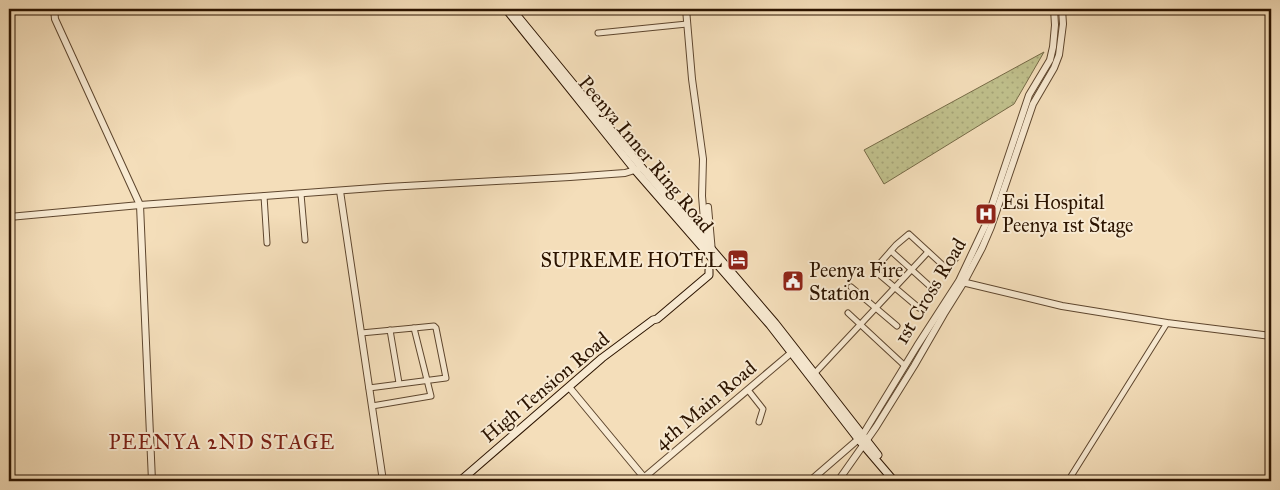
<svg xmlns="http://www.w3.org/2000/svg" width="1280" height="490" font-family="'IM FELL Great Primer',serif">
	<style>
		.grass { fill: url(#grass-dots); stroke: #766a46 }
		.lines { fill: none; stroke-linecap: round; stroke-linejoin: round }
		.minor-casing { stroke: #5e462e; stroke-width: 7 }
		.tertiary-casing { stroke: #5e462e; stroke-width: 8 }
		.secondary-casing { stroke: #2c1400; stroke-width: 9 }
		.minor { stroke: #f8ead2; stroke-width: 5 }
		.tertiary { stroke: #f8ead2; stroke-width: 6 }
		.secondary { stroke: #f8ead2; stroke-width: 7 }
		.labels { text-anchor: middle; dominant-baseline: central; stroke-width: 4; stroke-linejoin: round; paint-order: stroke }
		.street-label { font-size: 20px; fill: #2c1400; stroke: #f8ead2 }
		.poi-label { font-size: 20px; fill: #2c1400; stroke: #f8ead2; text-anchor: start }
		.neighbourhood-label { font-size: 21px; letter-spacing: 1px; fill: #7a1f14; stroke: #f8ead2 }
	</style>
	<defs>
		<pattern id="grass-dots" width="8" height="8" patternUnits="userSpaceOnUse" patternTransform="scale(1.25)"><rect width="8" height="8" fill="#c0c08c"/><path d="M2 2h.1M6 6h.1" fill="none" stroke="#a5a477" stroke-width="1.8" stroke-linecap="round"/></pattern>
	</defs>
	<rect width="100%" height="100%" fill="#f4deba"/>
	<filter id="stains"><feTurbulence type="fractalNoise" baseFrequency=".004" numOctaves="4"/><feColorMatrix values="0 0 0 0 .2 0 0 0 0 .09 0 0 0 0 .02 0 0 0 .5 -.17"/></filter>
	<radialGradient id="worn" r=".72"><stop offset=".6" stop-color="#630" stop-opacity="0"/><stop offset="1" stop-color="#630" stop-opacity=".3"/></radialGradient>
	<path class="grass" d="M1044,52l-30,52 -130,80 -20,-34z"/>
	<g class="lines">
		<g class="minor-casing">
			<g id="minor">
				<path d="M598,33l89,-9"/>
				<path d="M301,194l4,46"/>
				<path d="M264,196l3,47"/>
				<path d="M891,251l43,39"/>
				<path d="M851,287l46,39"/>
				<path d="M919,308l-45,-38 22,-25 13,-11 38,35 9,-11"/>
				<path d="M848,313l57,53"/>
				<path d="M390,330l9,53"/>
				<path d="M361,333l53,-5 17,68 -59,10"/>
				<path d="M814,374l114,-122"/>
				<path d="M369,388l77,-10 -10,-50 -2,-2 -20,2"/>
				<path d="M748,390l15,19 -4,13"/>
				<path d="M1068,481l99,-158"/>
			</g>
		</g>
		<g class="tertiary-casing">
			<g id="tertiary">
				<path d="M54,9l1,10 85,186 12,276"/>
				<path d="M686,9l6,70 11,80 -1,37 4,48"/>
				<path d="M340,191l43,290"/>
				<path d="M708,207l4,45"/>
				<path d="M9,217l131,-12 247,-18 183,-10 55,-4 13,-4"/>
				<path d="M962,282l100,24 105,17 104,13"/>
				<path d="M569,387l78,94"/>
				<path d="M640,481l151,-128"/>
				<path d="M810,481l52,-45 55,-90 42,-65 26,-55 44,-131 21,-35 3,-13 2,-22 -1,-16"/>
				<path d="M838,481l38,-54 38,-61 30,-52 20,-32 18,-34 9,-21 42,-123 21,-36 5,-13 4,-31 -1,-15"/>
			</g>
		</g>
		<g class="secondary-casing">
			<g id="secondary">
				<path d="M506,9l129,161 135,155 89,115 35,41"/>
				<path d="M515,13l128,156 132,154 103,132"/>
				<path d="M460,481l142,-123 51,-38 4,-1 52,-44v-5"/>
			</g>
		</g>
		<use href="#minor" class="minor"/>
		<use href="#tertiary" class="tertiary"/>
		<use href="#secondary" class="secondary"/>
	</g>
	<defs>
		<g id="hospital-square" transform="scale(1.125)"><rect x="-9" y="-9" width="18" height="18" rx="4" fill="#8f2418" stroke="#f8ead2"/><path d="M-5-5h3v3.5h4V-5h3V5h-3V1.5h-4V5h-3Z" fill="#fff"/></g>
		<g id="hotel-square" transform="scale(1.125)"><rect x="-9" y="-9" width="18" height="18" rx="4" fill="#8f2418" stroke="#f8ead2"/><path d="M-6-4.5h1.5V1H6V5H4.5V3h-9V5H-6ZM-4 0a1.8 1.8 0 1 1 3.6 0ZM.5 0V-2.5h3Q6-2.5 6 0Z" fill="#fff"/></g>
		<g id="civic-square" transform="scale(1.125)"><rect x="-9" y="-9" width="18" height="18" rx="4" fill="#8f2418" stroke="#f8ead2"/><path d="M-.6-6.5H3V-4.5H.6V-3L4-1V1h2V6H-6V1h2V-1L-.6-3ZM-1.2 2.5V6h2.4V2.5Z" fill="#fff"/></g>
	</defs>
	<g fill-rule="evenodd">
		<use href="#hospital-square" x="986" y="214"/>
		<use href="#hotel-square" x="738" y="260"/>
		<use href="#civic-square" x="793" y="281"/>
	</g>
	<g class="labels">
		<g class="street-label">
			<text transform="translate(646 154) rotate(50)">Peenya Inner Ring Road</text>
			<text transform="translate(930 291) rotate(-59)">1st Cross Road</text>
			<text transform="translate(545 387) rotate(-40)">High Tension Road</text>
			<text transform="translate(705 405) rotate(-40)">4th Main Road</text>
		</g>
		<g class="poi-label">
			<text x="1002" y="202">Esi Hospital<tspan x="1002" dy="23">Peenya 1st Stage</tspan></text>
			<text x="722" y="260" text-anchor="end">SUPREME HOTEL</text>
			<text x="809" y="270">Peenya Fire<tspan x="809" dy="23">Station</tspan></text>
		</g>
		<g class="neighbourhood-label">
			<text x="222" y="442">PEENYA 2ND STAGE</text>
		</g>
	</g>
	<rect width="1280" height="490" fill="none" stroke="#f4deba" stroke-width="30"/>
	<rect x="10" y="10" width="1260" height="470" fill="none" stroke="#2c1400" stroke-width="2.5"/>
	<rect x="15" y="15" width="1250" height="460" fill="none" stroke="#2c1400"/>
	<rect width="100%" height="100%" filter="url(#stains)"/>
	<rect width="100%" height="100%" fill="url(#worn)"/>
</svg>
